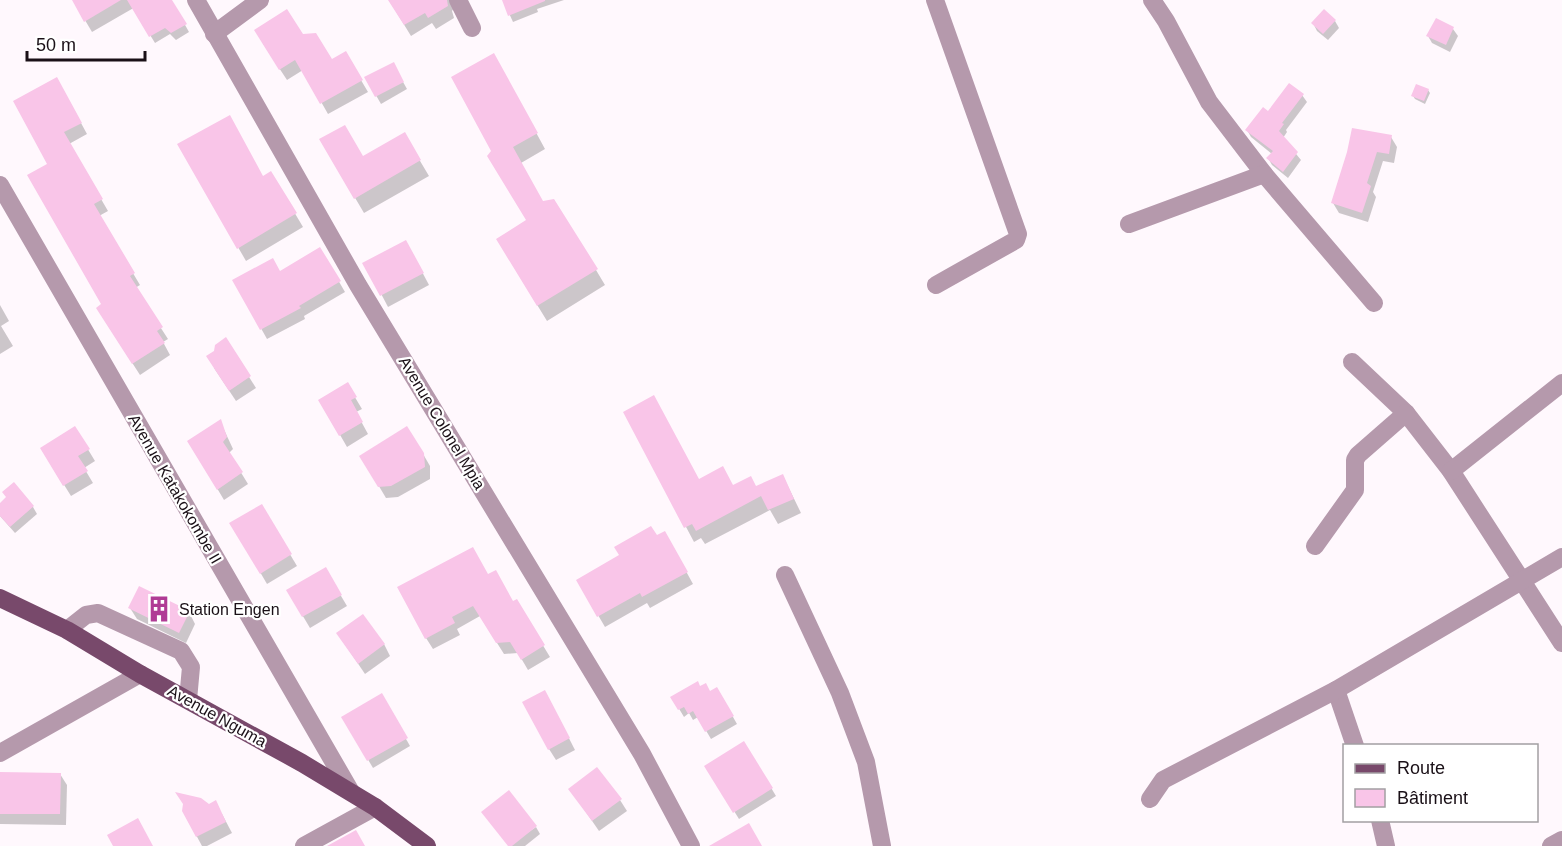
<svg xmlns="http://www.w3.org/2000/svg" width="1562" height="846" font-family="Helvetica,sans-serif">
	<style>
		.shadow { fill: #0003 }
		.building { fill: #f9c5e8 }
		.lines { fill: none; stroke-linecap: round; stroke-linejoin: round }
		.minor { stroke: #b599ac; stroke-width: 18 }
		.major { stroke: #78496b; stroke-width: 18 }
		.labels { text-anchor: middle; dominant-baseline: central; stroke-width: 4.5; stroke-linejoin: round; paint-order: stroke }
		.street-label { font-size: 16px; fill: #1a1017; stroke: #fff }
		.poi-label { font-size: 16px; fill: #1a1017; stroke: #fff; text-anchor: start }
	</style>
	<rect width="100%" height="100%" fill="#fff8fd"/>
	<g class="shadow">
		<path d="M73,0h61l3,6 -45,26z"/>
		<path d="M169,0h2l18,32 -13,8 -6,-6 -15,9 -16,-26z"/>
		<path d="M389,0h65l3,4 -5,7 2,7 -18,11 -4,-6 -21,13z"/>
		<path d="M503,0h61l-27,9 1,3 -25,10z"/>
		<path d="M1436,20l17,9 5,7 -8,16 -18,-9 -4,-7z"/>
		<path d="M1335,21l4,7 -11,12 -11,-9 -4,-8z"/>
		<path d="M302,36l30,25 13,-8 23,39 -40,22 -25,-44 -16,10 -25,-38z"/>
		<path d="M393,64l14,25 -26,15 -15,-26z"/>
		<path d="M502,70l43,79 -24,14 22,40 11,-3 51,85 -58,36 -41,-67 22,-33 -35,-70z"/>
		<path d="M57,79l30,55 -18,10 39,67 -9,5 41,69 -5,3 33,51 -5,3 7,13 -30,20 -36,-56 -1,-14 -54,-141z"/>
		<path d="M1428,90l2,3 -5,11 -10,-5 -2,-3z"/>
		<path d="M1302,95l5,7 -21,28 1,2 -4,6 18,22 -13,18 -16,-13 -4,-7 4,-4 -21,-17 -4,-7z"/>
		<path d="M404,134l25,42 -65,37 -43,-73 41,18z"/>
		<path d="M1391,137l6,10 -3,16 -11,-2 -10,31 3,5 -8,25 -29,-9 -6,-10 16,-51z"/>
		<path d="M179,145l84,32 8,-4 32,54 -57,34z"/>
		<path d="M320,249l25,43 -41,24 1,3 -38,20 -33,-59 46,-8z"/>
		<path d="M412,253l17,32 -41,22 -23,-44z"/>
		<path d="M0,305l9,16 -8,5 12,20 -13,8z"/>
		<path d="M225,339l31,49 -20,13 -22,-33z"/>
		<path d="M347,384l15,25 -6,3 12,22 -21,13 -27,-47z"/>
		<path d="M625,412l74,68 34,7h23l27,-11 18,37 -23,11 -8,-14 -65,34 -4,-6 -7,4z"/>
		<path d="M220,421l13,28 -4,4 19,31 -24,16 -35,-59z"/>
		<path d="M75,428l20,33 -11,7 9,15 -22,13 -23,-37z"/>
		<path d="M423,454l7,12v13l-32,18 -12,1 -25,-42z"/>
		<path d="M0,505l33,2 4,7 -22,19 -15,-17z"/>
		<path d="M261,506l36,60 -30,18 -35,-60z"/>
		<path d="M665,533l28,51 -43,24 -3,-5 -42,24 -27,-46z"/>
		<path d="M325,569l22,37 -37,22 -22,-37z"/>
		<path d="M487,576l26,27 3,-2 34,56 -22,13 -10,-17 -14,1 -24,-38 -23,13 3,6 -27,14 -7,-11z"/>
		<path d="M130,608l59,4 6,12 -9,19 -49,-24z"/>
		<path d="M338,634l46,10 6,12 -25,18z"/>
		<path d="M717,689l20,35 -26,15 -13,-22 -5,3 -4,-7 -5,4 -12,-20 38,-4z"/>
		<path d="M381,695l29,51 -37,22 -30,-51z"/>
		<path d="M551,703l24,47 -19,10 -7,-11z"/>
		<path d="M744,743l32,53 -37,23 -33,-53z"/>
		<path d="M0,773l60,1 7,11 -1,40 -66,-1z"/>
		<path d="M570,789l50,11 7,11 -28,20z"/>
		<path d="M183,811l39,3 10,19 -25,13h-5z"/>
		<path d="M536,827l4,7 -15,12h-17z"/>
	</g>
	<g class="building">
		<path d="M72,0h49l-37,22z"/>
		<path d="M127,0h45l15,24 -16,9 -6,-5 -16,9z"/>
		<path d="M388,0h59l1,6 -20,12 -3,-5 -21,12z"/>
		<path d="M502,0h43v1l-37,15z"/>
		<path d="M287,9l16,25 13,-1 16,26 14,-8 17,29 -43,24 -25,-44 -16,10 -25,-40z"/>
		<path d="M1324,9l12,11 -13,14 -12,-11z"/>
		<path d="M1436,18l18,9 -8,18 -20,-9z"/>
		<path d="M494,53l44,80 -25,14 30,54 11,-2 44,70 -61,37 -41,-67 30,-19 -39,-64 4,-5 -40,-74z"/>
		<path d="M394,62l10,20 -29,15 -11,-20z"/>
		<path d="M57,77l25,46 -18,9 39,67 -9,5 41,69 -5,3 33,51 -6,4 8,12 -33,21 -36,-56 5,-4 -74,-129 20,-11 -34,-63z"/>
		<path d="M1289,83l15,11 -22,29 2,1 -5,7 19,21 -15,20 -17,-14 7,-7 -28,-21 18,-23 5,4z"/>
		<path d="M1416,84l13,5 -5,12 -13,-5z"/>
		<path d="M230,115l33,61 8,-5 26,42 -60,36 -60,-105z"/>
		<path d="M345,125l18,31 42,-24 16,28 -67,39 -35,-60z"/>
		<path d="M1352,128l40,7 -3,19 -12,-2 -10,31 4,3 -9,27 -31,-10 16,-51z"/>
		<path d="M406,240l18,33 -44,23 -18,-33z"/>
		<path d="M320,247l21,34 -42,25 2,2 -41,22 -28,-50 41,-22 7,13z"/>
		<path d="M226,337l25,39 -22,15 -23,-35 8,-5 1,-6z"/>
		<path d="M348,382l9,15 -6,3 12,22 -24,14 -21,-36z"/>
		<path d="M654,395l45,84 24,-13 10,19 18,-9 5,10 27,-12 11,25 -26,11 -7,-14 -65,35 -4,-7 -8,4 -61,-116z"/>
		<path d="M221,419l6,18 -4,5 20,30 -26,18 -30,-49z"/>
		<path d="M75,426l15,23 -12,7 10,15 -25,15 -23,-38z"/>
		<path d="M407,426l17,27 1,14 -34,19 -13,1 -19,-31z"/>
		<path d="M14,482l20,24 -24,21 -10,-11v-13l6,-6 -4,-5z"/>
		<path d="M262,504l30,50 -32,20 -31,-51z"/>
		<path d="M651,526l6,9 8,-4 23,41 -46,25 -2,-4 -43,24 -21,-37 43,-25 -5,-8z"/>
		<path d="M473,547l15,27 8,-4 17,31 4,-2 28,46 -24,15 -11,-18 -14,1 -23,-37 -21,11 3,6 -30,16 -28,-52z"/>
		<path d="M326,567l16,28 -40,22 -16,-27z"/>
		<path d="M139,586l51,25 -11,22 -51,-25z"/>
		<path d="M363,614l22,30 -27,20 -22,-31z"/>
		<path d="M698,681l2,5 6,-3 4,8 7,-4 17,29 -29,16 -12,-21 -5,3 -4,-7 -6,3 -8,-13z"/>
		<path d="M545,690l25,48 -22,12 -26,-48z"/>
		<path d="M382,693l26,45 -41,23 -26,-44z"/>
		<path d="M744,741l29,47 -40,25 -29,-47z"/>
		<path d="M597,767l25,32 -30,22 -24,-32z"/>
		<path d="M0,772l61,1 -1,41h-60z"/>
		<path d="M509,790l28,36 -25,20h-4l-27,-34z"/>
		<path d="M175,792l26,6 8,6 7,-4 10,22 -30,15 -14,-26 1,-7z"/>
		<path d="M138,818l15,28h-40l-6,-11z"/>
		<path d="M749,823l13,23h-53z"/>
		<path d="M356,830l9,16h-38z"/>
	</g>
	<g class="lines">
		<g class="minor">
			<path d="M196,0l162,285 284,469 49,92"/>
			<path d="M458,0l14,28"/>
			<path d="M935,0l83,234 -2,6 -80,45"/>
			<path d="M1152,0l14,21 43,81 55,72 110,129"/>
			<path d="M214,34l46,-34"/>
			<path d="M0,185l351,607"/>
			<path d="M1129,224l135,-50"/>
			<path d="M1352,362l54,51 45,58 111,172"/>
			<path d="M1451,471l111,-88"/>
			<path d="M1315,546l40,-56v-30l3,-5 48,-42"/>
			<path d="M785,575l55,118 26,69 16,84"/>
			<path d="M67,630l19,-15 12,-2 83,38 10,16 -3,33"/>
			<path d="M1336,690l19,56"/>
			<path d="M0,753l140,-79"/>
			<path d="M1150,799l13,-19 173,-90 226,-133"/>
			<path d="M1380,820l6,26"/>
			<path d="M304,846l71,-39"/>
			<path d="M1551,846l11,-6"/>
		</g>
		<path class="major" d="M0,598l67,32 73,44 162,89 73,44 52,39"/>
	</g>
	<defs>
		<g id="building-bare" transform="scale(2.07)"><path d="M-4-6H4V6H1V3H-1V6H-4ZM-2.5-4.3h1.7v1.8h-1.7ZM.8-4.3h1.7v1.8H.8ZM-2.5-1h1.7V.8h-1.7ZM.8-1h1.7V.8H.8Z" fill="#b03c95" stroke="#fff" stroke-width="2.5" paint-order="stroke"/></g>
	</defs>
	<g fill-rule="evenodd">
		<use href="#building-bare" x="159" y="609"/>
	</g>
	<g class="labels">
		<g class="street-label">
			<text transform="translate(442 423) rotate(59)">Avenue Colonel Mpia</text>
			<text transform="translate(175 489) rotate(60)">Avenue Katakokombe II</text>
			<text transform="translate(217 716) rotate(29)">Avenue Nguma</text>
		</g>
		<g class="poi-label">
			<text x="179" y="609">Station Engen</text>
		</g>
	</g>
	<rect x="1343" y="744" width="195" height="78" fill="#ffffff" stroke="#a39fa2" stroke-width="1.5"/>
	<rect x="1355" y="764" width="30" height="9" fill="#78496b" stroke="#a39fa2" stroke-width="1.5"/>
	<text x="1397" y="774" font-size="18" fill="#1a1017">Route</text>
	<rect x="1355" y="789" width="30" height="18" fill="#f9c5e8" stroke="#a39fa2" stroke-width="1.5"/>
	<text x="1397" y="804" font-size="18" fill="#1a1017">Bâtiment</text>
	<path d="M27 51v9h118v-9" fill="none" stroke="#1a1017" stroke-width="3"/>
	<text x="36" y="51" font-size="18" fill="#1a1017" stroke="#ffffff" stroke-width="4.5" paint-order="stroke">50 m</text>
</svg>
